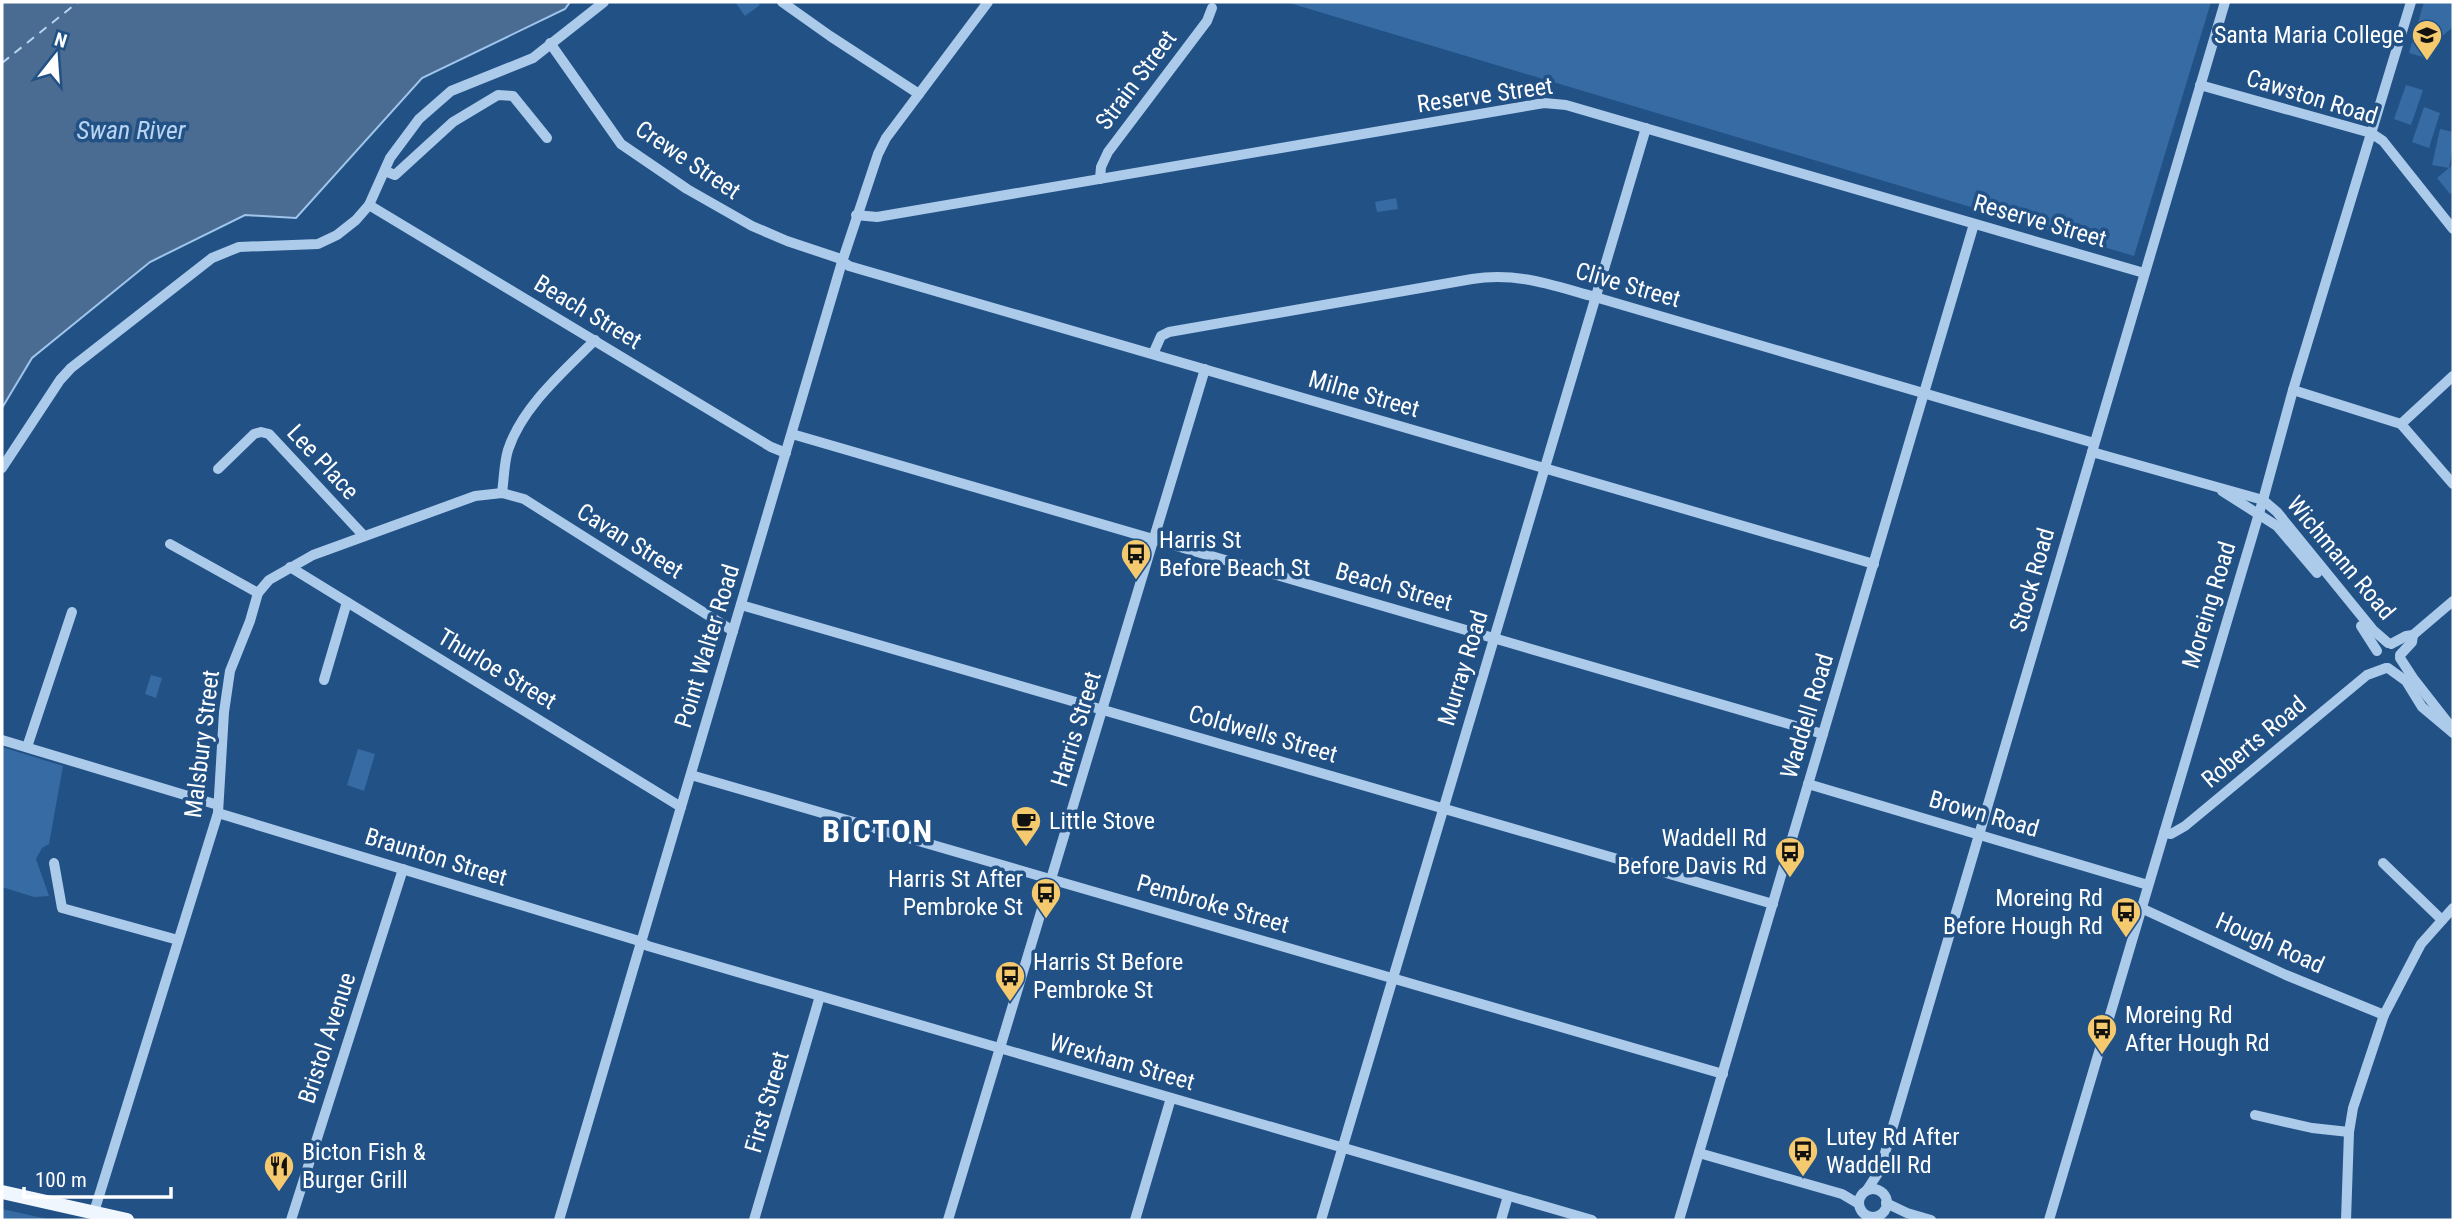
<svg xmlns="http://www.w3.org/2000/svg" width="2455" height="1222" font-family="'Roboto Condensed',sans-serif">
	<style>
		.green { fill: #366ba3 }
		.water { fill: #4a6c92; stroke: #a0c5ea; stroke-width: 2 }
		.lines { fill: none; stroke-linecap: round; stroke-linejoin: round }
		.ferry { stroke: #b8d4f1; stroke-width: 2; stroke-dasharray: 9 7; stroke-linecap: butt }
		.minor { stroke: #accae9; stroke-width: 10 }
		.major { stroke: #eff6fe; stroke-width: 14 }
		.labels { text-anchor: middle; dominant-baseline: central; stroke-width: 7; stroke-linejoin: round; paint-order: stroke }
		.poi-label { font-size: 24px; fill: #fff; stroke: #225186; text-anchor: start }
		.street-label { font-size: 24px; fill: #fff; stroke: #225186 }
		.water-label { font-size: 26px; font-style: italic; fill: #b8d4f1; stroke: #225186 }
		.district-label { font-size: 32px; font-weight: bold; letter-spacing: 2px; fill: #fff; stroke: #225186 }
	</style>
	<rect width="100%" height="100%" fill="#225186"/>
	<g class="green">
		<path d="M735,2h22l3,3 -15,11z"/>
		<path d="M1286,2h925l-77,254z"/>
		<path d="M2424,2h29v25l-27,23 6,7 -2,2 -21,-6z"/>
		<path d="M2406,85l17,5 -12,35 -17,-6z"/>
		<path d="M2424,107l16,6 -11,35 -17,-6z"/>
		<path d="M2440,129l13,3v15l-4,21 4,-3v27l-3,2 -13,-16 12,-10 -17,-3z"/>
		<path d="M1396,198l2,11 -21,3 -2,-10z"/>
		<path d="M151,675l11,3 -6,20 -11,-4z"/>
		<path d="M2,747l61,19 -14,78 -7,4 -6,11 13,37 -15,1 -32,-10z"/>
		<path d="M358,749l17,5 -11,37 -17,-6z"/>
		<path d="M2,1209l50,11h-50z"/>
	</g>
	<path class="water" d="M2,2h568l-5,7 -143,69 -126,140 -51,-3 -95,47 -118,96 -30,50z"/>
	<g class="lines">
		<path class="ferry" d="M2,63l76,-61"/>
		<g class="minor">
			<path d="M782,2l48,34 89,58"/>
			<path d="M550,43l71,101 66,45 65,37 35,15 51,17 11,8 1025,298"/>
			<path d="M2200,85l171,48 12,8 70,88"/>
			<path d="M385,171l10,4 58,-53 45,-27 15,1 34,42"/>
			<path d="M1100,179l1,-12 7,-15 99,-131 5,-13"/>
			<path d="M369,205l402,242 15,6"/>
			<path d="M856,215l21,2 667,-114 22,2 578,168"/>
			<path d="M1153,354l8,-18 8,-4 303,-53c46,-7 79,6 123,18l499,146"/>
			<path d="M2293,390l108,34 52,60"/>
			<path d="M2401,424l52,-48"/>
			<path d="M792,434l1031,300"/>
			<path d="M2092,452l171,48 14,12 96,118 15,13"/>
			<path d="M2,468l58,-88 11,-12 141,-110 27,-11 79,-3 19,-9 19,-15 13,-15 21,-47 29,-39 32,-28 82,-33 71,-56"/>
			<path d="M218,469l36,-35 7,-2 8,2 95,102"/>
			<path d="M2222,491l55,35 40,47"/>
			<path d="M502,493c2,-14 2,-30 6,-43 14,-43 56,-79 87,-110"/>
			<path d="M170,544l88,49"/>
			<path d="M290,567l391,240"/>
			<path d="M741,605l1032,299"/>
			<path d="M2361,626l16,25"/>
			<path d="M2391,644l15,-8 7,-1 40,-34"/>
			<path d="M2400,655l12,-13 1,-7"/>
			<path d="M2400,658l13,20 36,46"/>
			<path d="M2388,668l18,13 16,26 31,26"/>
			<path d="M324,680l23,-78"/>
			<path d="M2,740l216,65"/>
			<path d="M27,747l45,-135"/>
			<path d="M691,775l1032,299"/>
			<path d="M1808,784l340,101"/>
			<path d="M218,813l418,127 12,6 944,274"/>
			<path d="M2164,833l7,1 14,-8 182,-151 19,-7"/>
			<path d="M54,863l8,45 116,32"/>
			<path d="M2383,863l59,57"/>
			<path d="M2141,908l145,67 98,40"/>
			<path d="M2255,1115l57,13 37,4"/>
			<path d="M1699,1153l143,41 17,10"/>
			<circle cx="1873" cy="1203" r="14"/>
			<path d="M1867,1190l13,-20 345,-1168"/>
			<path d="M1886,1203l21,10 24,7"/>
			<path d="M94,1212l124,-399 6,-101 6,-41 20,-50 8,-28 11,-13 44,-25 162,-59 27,-3 22,6 209,132"/>
			<path d="M291,1220l112,-351"/>
			<path d="M559,1220l283,-958 36,-108 8,-16 102,-136"/>
			<path d="M754,1220l66,-224"/>
			<path d="M948,1220l257,-851"/>
			<path d="M1135,1220l36,-122"/>
			<path d="M1321,1220l325,-1092"/>
			<path d="M1501,1220l7,-24"/>
			<path d="M1679,1220l295,-996"/>
			<path d="M2049,1220l214,-720 30,-110 118,-388"/>
			<path d="M2346,1220l3,-88 4,-24 31,-93 37,-71 32,-36"/>
		</g>
		<path class="major" d="M2,1192l125,28"/>
	</g>
	<defs>
		<g id="school-pin" transform="scale(1.575)"><path d="M0 17L-7.5 6A9.5 9.5 0 1 1 7.5 6Z" fill="#f5ca6e" stroke="#225186"/><path d="M0-5L7-2L0 1L-7-2ZM-4 1L0 2.5L4 1V4Q0 6-4 4Z" fill="#111"/></g>
		<g id="bus-pin" transform="scale(1.575)"><path d="M0 17L-7.5 6A9.5 9.5 0 1 1 7.5 6Z" fill="#f5ca6e" stroke="#225186"/><path d="M-5-6H5V4H4V6H2V4H-2V6H-4V4H-5ZM-3.5-4V0h7V-4ZM-3.5 1.2v1.5H-2V1.2ZM2 1.2v1.5H3.5V1.2Z" fill="#111"/></g>
		<g id="cafe-pin" transform="scale(1.575)"><path d="M0 17L-7.5 6A9.5 9.5 0 1 1 7.5 6Z" fill="#f5ca6e" stroke="#225186"/><path d="M-5.5-4.5H6V0H3Q3 3.5 0 3.5H-2.5Q-5.5 3.5-5.5 0ZM3-3.2v2h1.7v-2ZM-6 4.5H4V6H-6Z" fill="#111"/></g>
		<g id="restaurant-pin" transform="scale(1.575)"><path d="M0 17L-7.5 6A9.5 9.5 0 1 1 7.5 6Z" fill="#f5ca6e" stroke="#225186"/><path d="M-5-6h1v4h1v-4h1v4h1v-4h1v5L-1.5 .5V6h-2V.5L-5-1ZM5-6V6H3V1.5H1.5Q1.5-4 5-6Z" fill="#111"/></g>
	</defs>
	<g fill-rule="evenodd">
		<use href="#school-pin" x="2427" y="35"/>
		<use href="#bus-pin" x="1136" y="554"/>
		<use href="#cafe-pin" x="1026" y="821"/>
		<use href="#bus-pin" x="1790" y="852"/>
		<use href="#bus-pin" x="1046" y="893"/>
		<use href="#bus-pin" x="2126" y="912"/>
		<use href="#bus-pin" x="1010" y="976"/>
		<use href="#bus-pin" x="2102" y="1029"/>
		<use href="#bus-pin" x="1803" y="1151"/>
		<use href="#restaurant-pin" x="279" y="1166"/>
	</g>
	<g class="labels">
		<g class="poi-label">
			<text x="2404" y="35" text-anchor="end">Santa Maria College</text>
			<text x="1159" y="540">Harris St<tspan x="1159" dy="28">Before Beach St</tspan></text>
			<text x="1049" y="821">Little Stove</text>
			<text x="1767" y="838" text-anchor="end">Waddell Rd<tspan x="1767" dy="28">Before Davis Rd</tspan></text>
			<text x="1023" y="879" text-anchor="end">Harris St After<tspan x="1023" dy="28">Pembroke St</tspan></text>
			<text x="2103" y="898" text-anchor="end">Moreing Rd<tspan x="2103" dy="28">Before Hough Rd</tspan></text>
			<text x="1033" y="962">Harris St Before<tspan x="1033" dy="28">Pembroke St</tspan></text>
			<text x="2125" y="1015">Moreing Rd<tspan x="2125" dy="28">After Hough Rd</tspan></text>
			<text x="1826" y="1137">Lutey Rd After<tspan x="1826" dy="28">Waddell Rd</tspan></text>
			<text x="302" y="1152">Bicton Fish &amp;<tspan x="302" dy="28">Burger Grill</tspan></text>
		</g>
		<g class="street-label">
			<text transform="translate(1136 80) rotate(-53)">Strain Street</text>
			<text transform="translate(1485 95) rotate(-8)">Reserve Street</text>
			<text transform="translate(2312 97) rotate(17)">Cawston Road</text>
			<text transform="translate(688 160) rotate(34)">Crewe Street</text>
			<text transform="translate(2040 221) rotate(16)">Reserve Street</text>
			<text transform="translate(1628 285) rotate(16)">Clive Street</text>
			<text transform="translate(588 312) rotate(31)">Beach Street</text>
			<text transform="translate(1364 394) rotate(16)">Milne Street</text>
			<text transform="translate(323 462) rotate(47)">Lee Place</text>
			<text transform="translate(630 541) rotate(32)">Cavan Street</text>
			<text transform="translate(2341 558) rotate(50)">Wichmann Road</text>
			<text transform="translate(2032 580) rotate(-74)">Stock Road</text>
			<text transform="translate(1394 587) rotate(16)">Beach Street</text>
			<text transform="translate(2209 605) rotate(-73)">Moreing Road</text>
			<text transform="translate(707 646) rotate(-73)">Point Walter Road</text>
			<text transform="translate(1463 668) rotate(-73)">Murray Road</text>
			<text transform="translate(497 669) rotate(31)">Thurloe Street</text>
			<text transform="translate(1807 716) rotate(-73)">Waddell Road</text>
			<text transform="translate(1076 729) rotate(-73)">Harris Street</text>
			<text transform="translate(1263 734) rotate(16)">Coldwells Street</text>
			<text transform="translate(2254 742) rotate(-40)">Roberts Road</text>
			<text transform="translate(202 744) rotate(-83)">Malsbury Street</text>
			<text transform="translate(1984 814) rotate(16)">Brown Road</text>
			<text transform="translate(436 857) rotate(17)">Braunton Street</text>
			<text transform="translate(1213 904) rotate(16)">Pembroke Street</text>
			<text transform="translate(2270 943) rotate(24)">Hough Road</text>
			<text transform="translate(327 1038) rotate(-72)">Bristol Avenue</text>
			<text transform="translate(1122 1062) rotate(16)">Wrexham Street</text>
			<text transform="translate(767 1102) rotate(-74)">First Street</text>
		</g>
		<g class="water-label">
			<text x="131" y="130">Swan River</text>
		</g>
		<g class="district-label">
			<text x="878" y="831">BICTON</text>
		</g>
	</g>
	<rect width="2455" height="1222" fill="none" stroke="#ffffff" stroke-width="7"/>
	<g transform="translate(56 56) rotate(17)" stroke="#225186" stroke-width="5" paint-order="stroke">
	<path d="M0-5L12 26L0 18L-12 26Z" fill="#ffffff"/>
	<text y="-10" font-size="19" font-weight="bold" text-anchor="middle" fill="#ffffff">N</text>
	</g>
	<path d="M24 1187v10h147v-10" fill="none" stroke="#ffffff" stroke-width="3.5"/>
	<text x="35" y="1187" font-size="21" fill="#ffffff" stroke="#225186" stroke-width="5" paint-order="stroke">100 m</text>
</svg>
